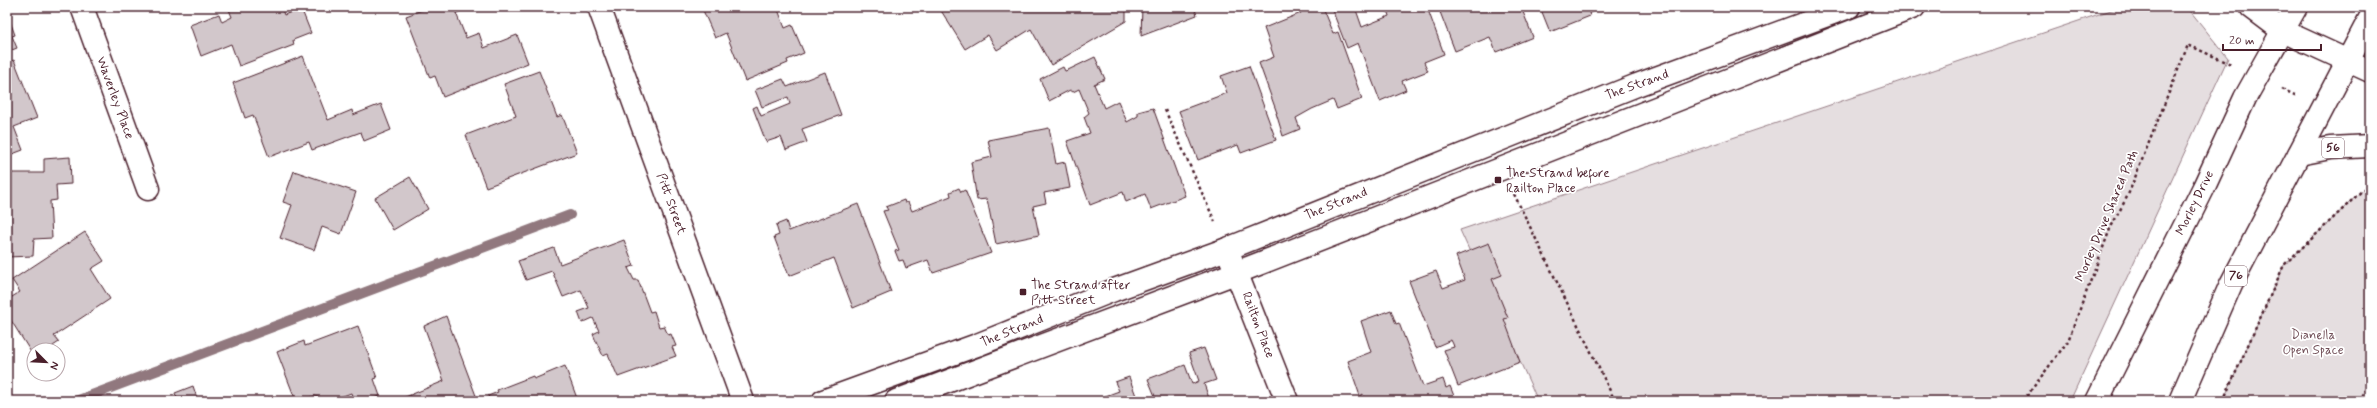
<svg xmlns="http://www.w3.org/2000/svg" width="2377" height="408" font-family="Mynerve,sans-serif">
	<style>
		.green { fill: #e5dee0; stroke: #987e86 }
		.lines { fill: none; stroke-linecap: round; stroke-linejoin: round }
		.stream { stroke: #91787e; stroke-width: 10 }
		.building { fill: #d2c7cb; stroke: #4a1f2b }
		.minor-casing { stroke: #4a1f2b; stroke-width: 25 }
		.tertiary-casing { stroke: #4a1f2b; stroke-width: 25 }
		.primary-casing { stroke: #4a1f2b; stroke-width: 25 }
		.trunk-casing { stroke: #4a1f2b; stroke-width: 25 }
		.path { stroke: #4a1f2b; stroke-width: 2.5; stroke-dasharray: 3 3; stroke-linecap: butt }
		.minor { stroke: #fff; stroke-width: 22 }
		.tertiary { stroke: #fff; stroke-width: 22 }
		.primary { stroke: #fff; stroke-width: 22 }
		.trunk { stroke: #fff; stroke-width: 22 }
		.poi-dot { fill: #4a1f2b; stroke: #fff; stroke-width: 1.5 }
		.labels { text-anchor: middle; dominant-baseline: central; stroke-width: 3.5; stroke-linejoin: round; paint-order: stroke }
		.shield { fill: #fff; stroke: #80626b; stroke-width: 1 }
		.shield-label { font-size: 12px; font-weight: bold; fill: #4a1f2b }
		.street-label { font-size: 13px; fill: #4a1f2b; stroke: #fff }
		.poi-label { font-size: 13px; fill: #4a1f2b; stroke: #fff; text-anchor: start }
		.park-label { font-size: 13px; fill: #714f58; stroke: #fff }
	</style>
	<rect width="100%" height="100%" fill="#fff"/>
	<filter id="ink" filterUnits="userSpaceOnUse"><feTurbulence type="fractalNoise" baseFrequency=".025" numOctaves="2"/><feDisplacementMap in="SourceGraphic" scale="8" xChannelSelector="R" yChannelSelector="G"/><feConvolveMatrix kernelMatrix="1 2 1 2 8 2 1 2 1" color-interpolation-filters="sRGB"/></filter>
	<g filter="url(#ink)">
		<g class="green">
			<path d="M2120,7h67l41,51 -158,343h-532l-78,-171z"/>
			<path d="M2370,172v229h-147l61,-136 84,-80z"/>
		</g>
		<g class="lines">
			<path class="stream" d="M76,401l494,-186"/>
		</g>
		<g class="building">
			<path d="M228,7h53l3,8 17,-7 10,25 -18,7 1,5 -55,21 -8,-22 -30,12 -11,-31 29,-11 3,8 10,-5z"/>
			<path d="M430,7h27l2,5 -3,1 10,25 13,-5 5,15 33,-13 11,28 -85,34 -8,-21 -5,2 -24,-62z"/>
			<path d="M705,7h72l8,21 7,-3 12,28 -17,7 1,3 -43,18 -19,-48 -11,5 -13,-30z"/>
			<path d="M943,7h183v14l-75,44 -20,-36 -34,21 -9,-15 -23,14 -25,-40z"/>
			<path d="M1142,7h52l3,8 -56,21z"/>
			<path d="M1299,7h23l11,27 5,-2 24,67 -25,10 -4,-9 -21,9 -16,9 4,11 -17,7 -7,-23h1l-18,-50 15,-6 -10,-29 37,-15z"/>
			<path d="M1331,7h24l7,20 27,-11 -3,-9h41l17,47 -20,8 4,9 -26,10 4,9 -26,11 -22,-58 -11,5z"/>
			<path d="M1454,7h67l12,30 -37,15 -6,-15 -35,14 -15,-39z"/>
			<path d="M1540,7h64l-15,6 1,3 -40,16z"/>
			<path d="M7,13l8,22 -3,1 5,12 -10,4z"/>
			<path d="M303,56l25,64 24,-10 1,5 28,-11 10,26 -27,11 -3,-9 -49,18 -3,-8 -40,15 -16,-42 -8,3 -12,-35z"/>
			<path d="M1095,57l10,22 -11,5 10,24 14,-7 9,21 11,-6v-4l15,-4 32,88 -34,13 -6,-15 -19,8 -3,-10 -33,13 -23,-64 23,-8 -6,-16 5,-4 -10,-24 -6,3 -3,-2 -21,11 -9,-22 23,-12 2,4 3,-1z"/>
			<path d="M14,60l23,58 -23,9 9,23 -16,6v-93z"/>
			<path d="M1249,66l27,74 -35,13 -3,-8 -40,15 -19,-49 48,-18 -6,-17z"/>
			<path d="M539,71l18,46 5,-2 15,38 -91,34 -20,-52 50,-19 -12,-32z"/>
			<path d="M825,72l16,43 -39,14 5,13 -21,8 -5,-13 -15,5 -13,-34 4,-2 4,10 29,-12 -2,-7 -26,10 -7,-17 28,-11 4,8z"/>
			<path d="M1049,128l7,36 9,-2 5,26 -26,5 2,10 -13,3 6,29 -43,9 -9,-45 -10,1 -6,-38 21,-5 -4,-17z"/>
			<path d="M70,157l1,27 -15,1 1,15 -7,1 2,37 -18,1 -1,17 -26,1v-84h37v-14z"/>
			<path d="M294,171l62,21 -15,42 -19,-7 -8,23 -34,-12 12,-33 -9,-3z"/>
			<path d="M410,177l18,32 -35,21 -18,-32z"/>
			<path d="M959,188l2,4 4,-2 26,63 -58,20 -5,-13 -22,8 -3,-8 -4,1 -4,-10 4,-1 -16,-39 5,-1 -2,-3 18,-7 1,3 3,-1 4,9 39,-15 -1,-4z"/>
			<path d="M858,204l33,88 -38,16 -19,-50 -45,18 -15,-39 5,-2 -3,-10 10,-4 3,10z"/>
			<path d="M85,232l19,29 -13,8 19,30 -56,37 5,6 -12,8h-13v7l-27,-43v-14l13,-8 -8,-12z"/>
			<path d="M624,240l10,26 -6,2 6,12h4l12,32 4,-1 5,16 5,-1 4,9 3,-1 5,12 -4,1 4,9 -58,21 -10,-23 -5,2 -8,-17 -2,-5 6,-3 -6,-13 -11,5 -4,-11 11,-4 -8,-18 -18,7 -11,-26 -26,9 -8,-19 36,-13 6,16z"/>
			<path d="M1489,243l13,32 -10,4 16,39 -4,1 16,43 -62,24 -14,-36 10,-3 -1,-3 -2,-4 -16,7 -26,-66 27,-10 7,17 22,-8 -9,-24z"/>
			<path d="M1391,310l5,14 3,-1 3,8 21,55 20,-7 3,9 4,-2 6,15h-70l-1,-3 -8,3h-12l-2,-7 -3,2 -12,-35 23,-9 -10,-31z"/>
			<path d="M446,316l32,85h-74l-1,-3 41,-17 -20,-55z"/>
			<path d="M358,326l19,52 -3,1 6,17 -16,5h-10l-3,-8 -21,8 -15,-5 -19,5 -19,-49 27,-11 1,5z"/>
			<path d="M1204,348l12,32 -12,4 6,17h-53l-9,-22 37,-14 7,19 7,-3 -10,-28z"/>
			<path d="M565,366l13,35h-88l-2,-5 10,-4 -1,-2 36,-14 1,3z"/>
			<path d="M1129,377l9,24h-46l27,-10 -4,-9z"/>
			<path d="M193,386l5,15h-20l-3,-8z"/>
		</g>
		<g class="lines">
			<g class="minor-casing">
				<g id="minor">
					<path d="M82,7l66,182"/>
					<path d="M599,7l144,394"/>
					<path d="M1227,249l60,152"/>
				</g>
			</g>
			<g class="tertiary-casing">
				<g id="tertiary">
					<path d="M823,401l154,-56 137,-55 113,-41 410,-164 212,-78"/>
					<path d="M896,401l342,-129 676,-265"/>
				</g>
			</g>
			<g class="primary-casing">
				<g id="primary">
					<path d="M2251,7l32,24 87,40"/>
					<path d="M2299,154l31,-6 40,-2"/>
				</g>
			</g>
			<g class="trunk-casing">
				<g id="trunk">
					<path d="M2097,401l107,-214 41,-89 51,-91"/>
					<path d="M2180,401l51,-117 139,-266"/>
				</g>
			</g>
			<g class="path">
				<path d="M2282,89l15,7"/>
				<path d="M1165,110l50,112"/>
				<path d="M1514,194l101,207"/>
				<path d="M2023,401l45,-60 42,-112 18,-34 60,-150 43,19"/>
				<path d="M2223,401l61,-136 84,-80 1,-11"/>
				<path d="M2359,401l11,-17"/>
			</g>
			<use href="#minor" class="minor"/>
			<use href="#tertiary" class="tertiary"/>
			<use href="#primary" class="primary"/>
			<use href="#trunk" class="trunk"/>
		</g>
	</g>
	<g class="poi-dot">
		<rect x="1494" y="176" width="8" height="8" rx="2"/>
		<rect x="1019" y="288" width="8" height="8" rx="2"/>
	</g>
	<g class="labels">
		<g class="shield">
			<rect x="2322" y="138" width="22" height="20" rx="3"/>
			<rect x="2225" y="266" width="22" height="20" rx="3"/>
		</g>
		<g class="shield-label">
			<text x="2333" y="148">56</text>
			<text x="2236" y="276">76</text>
		</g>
		<g class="street-label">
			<text transform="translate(1637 85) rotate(-20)">The Strand</text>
			<text transform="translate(115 98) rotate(70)">Waverley Place</text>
			<text transform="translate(2195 203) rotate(-64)">Morley Drive</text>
			<text transform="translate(671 204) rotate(70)">Pitt Street</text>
			<text transform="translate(1336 204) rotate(-22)">The Strand</text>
			<text transform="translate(2107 216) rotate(-67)">Morley Drive Shared Path</text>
			<text transform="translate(1258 325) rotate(69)">Railton Place</text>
			<text transform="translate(1012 331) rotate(-22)">The Strand</text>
		</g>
		<g class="poi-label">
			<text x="1506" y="173">The Strand before<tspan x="1506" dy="15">Railton Place</tspan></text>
			<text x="1031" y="285">The Strand after<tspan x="1031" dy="15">Pitt Street</tspan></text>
		</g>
		<g class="park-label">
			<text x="2313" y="335">Dianella<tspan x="2313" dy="15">Open Space</tspan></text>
		</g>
	</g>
	<rect width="2377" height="408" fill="none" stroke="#fff" stroke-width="24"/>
	<rect x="12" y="12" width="2353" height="384" fill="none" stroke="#4a1f2b" stroke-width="1.5" filter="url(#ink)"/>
	<g transform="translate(46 362) rotate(114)"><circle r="19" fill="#ffffff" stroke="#b7a5aa"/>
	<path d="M0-3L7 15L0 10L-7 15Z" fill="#4a1f2b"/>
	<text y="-6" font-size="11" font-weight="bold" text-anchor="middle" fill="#4a1f2b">N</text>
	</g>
	<path d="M2223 44v6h98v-6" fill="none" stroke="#4a1f2b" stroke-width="2"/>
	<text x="2229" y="44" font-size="12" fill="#4a1f2b" stroke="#ffffff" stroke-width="3" paint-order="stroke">20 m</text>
</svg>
